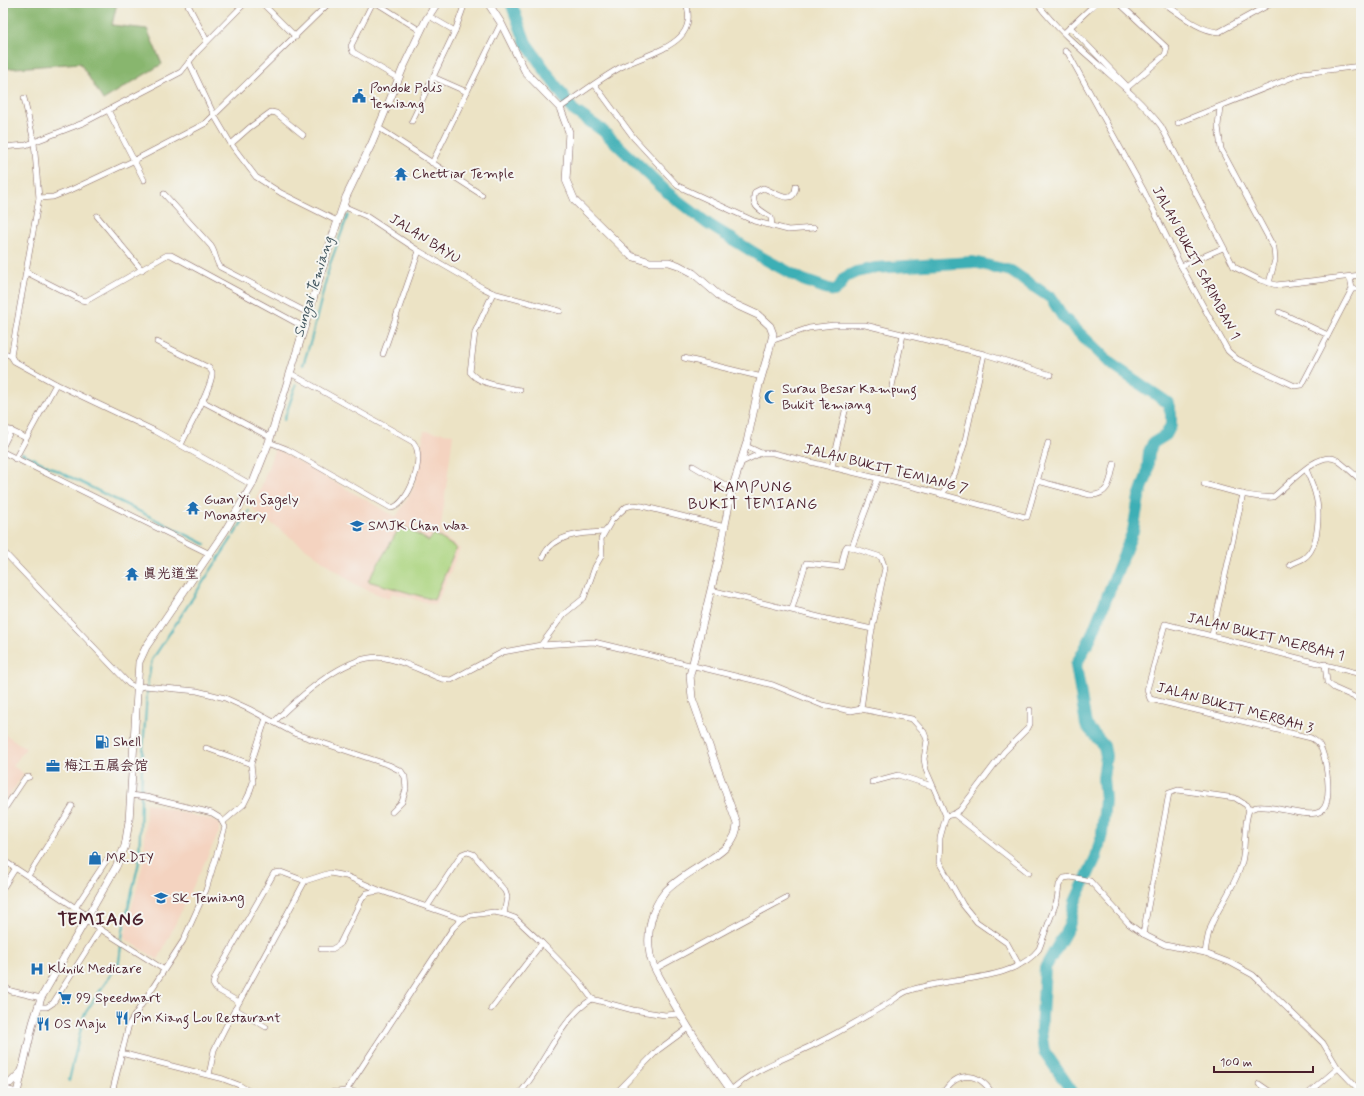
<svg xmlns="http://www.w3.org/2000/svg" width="1364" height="1096" font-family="Mynerve,'LXGW WenKai TC',sans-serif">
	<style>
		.built { fill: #f4d3c0 }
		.green { fill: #abd47f; stroke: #7a7a55 }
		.forest { fill: #88b66e; stroke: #696a4c }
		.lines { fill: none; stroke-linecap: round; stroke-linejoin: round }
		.stream { stroke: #3dafb5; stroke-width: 2 }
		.river { stroke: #3dafb5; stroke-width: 12 }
		.street-casing { stroke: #836461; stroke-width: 6 }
		.secondary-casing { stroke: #836461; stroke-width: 8 }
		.street { stroke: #fff; stroke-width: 5 }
		.secondary { stroke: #fff; stroke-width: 7 }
		.labels { text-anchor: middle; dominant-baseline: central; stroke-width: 4; stroke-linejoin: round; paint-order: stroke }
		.poi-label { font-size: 14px; fill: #4a1f2b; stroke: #f6f6f2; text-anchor: start }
		.street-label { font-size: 14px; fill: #4a1f2b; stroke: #f6f6f2 }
		.water-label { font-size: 15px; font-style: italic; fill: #455962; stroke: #f6f6f2 }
		.neighbourhood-label { font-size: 15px; letter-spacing: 1px; fill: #4a1f2b; stroke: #f6f6f2 }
		.district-label { font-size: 18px; font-weight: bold; letter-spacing: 1px; fill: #4a1f2b; stroke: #f6f6f2 }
	</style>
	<rect width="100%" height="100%" fill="#f6f6f2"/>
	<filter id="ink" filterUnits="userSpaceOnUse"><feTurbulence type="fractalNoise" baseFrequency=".025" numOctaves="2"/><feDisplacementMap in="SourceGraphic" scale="8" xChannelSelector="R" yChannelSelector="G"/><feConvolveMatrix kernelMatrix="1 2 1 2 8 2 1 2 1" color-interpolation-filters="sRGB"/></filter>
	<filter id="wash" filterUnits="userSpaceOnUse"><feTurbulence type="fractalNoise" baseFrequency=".012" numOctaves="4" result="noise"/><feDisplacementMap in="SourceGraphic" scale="16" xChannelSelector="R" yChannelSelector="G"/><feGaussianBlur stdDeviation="0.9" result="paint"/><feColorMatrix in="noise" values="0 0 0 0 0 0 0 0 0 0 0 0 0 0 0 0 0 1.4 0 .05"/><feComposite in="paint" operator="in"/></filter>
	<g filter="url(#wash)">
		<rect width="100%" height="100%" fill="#ece3c5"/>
		<g class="built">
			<path d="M424,431l29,3 -13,100 20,15 -24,56 -44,-12 -3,6 -33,-14 -103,-75 22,-62 121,69 18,-30z"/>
			<path d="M3,733l23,15 -13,18 11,8 -21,31z"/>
			<path d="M146,803l66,17 7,4v8l-61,128 -34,-22 20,-79z"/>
		</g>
		<path class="green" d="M401,525l28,16 5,-7 22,14 -22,52 -66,-19z"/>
		<path class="forest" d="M3,3h114l-5,22 35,4 15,35 -59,36 -23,-37 -77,6z"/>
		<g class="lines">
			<g class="stream">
				<path d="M303,365l8,-25 19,-76 18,-49"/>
				<path d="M284,420l12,-35"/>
				<path d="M22,453l183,91"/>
				<path d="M234,535l15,-24"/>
				<path d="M69,1081l15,-66 35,-53 4,-32 16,-68 3,-98 6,-84 4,-20 80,-122"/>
			</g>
			<path class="river" d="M511,3l15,40 47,67 29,20 66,63 40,31 53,33 42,23 31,11 6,-5 4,-8 12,-6 19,-4 98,-6 38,9 40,27 12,19 48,47 57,39 3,11v11l-5,10 -13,8 -4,9 -2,23 -8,22 -6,34 -42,106 -15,28 10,60 18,21 2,10 -3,22 2,22 -3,34 -6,23 -21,45 -6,24 -24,42 -4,64 3,19 29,42"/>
		</g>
	</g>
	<g filter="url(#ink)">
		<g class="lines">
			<g class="street-casing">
				<g id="street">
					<path d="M187,3l20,38"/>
					<path d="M262,3l34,34"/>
					<path d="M427,3l7,5"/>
					<path d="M1037,3c35,47 88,77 124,123l73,141 26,13 16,5 85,-10"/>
					<path d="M1164,3c16,11 35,28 55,29l53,-29"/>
					<path d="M1070,27l58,60 37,-32 2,-7 -48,-45"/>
					<path d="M455,31l10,-28"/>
					<path d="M1064,33l32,-30"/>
					<path d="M1065,51l3,2 76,138 37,75 47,85 9,8 58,27 7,-1 50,-96 -2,-12"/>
					<path d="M189,62l25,53 17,29 25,33 25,16 56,28"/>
					<path d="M433,77l34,15"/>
					<path d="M399,79l-46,-27 -2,-6 20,-40 3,-3 4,1 43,27"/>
					<path d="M595,85l39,53 44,48 76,35 34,9 26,-2"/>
					<path d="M1220,107l-2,19 3,23 53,99 1,12 -6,23"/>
					<path d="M560,108c20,-14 41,-30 63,-42 18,-9 43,-15 57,-29 9,-9 10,-22 6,-34"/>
					<path d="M108,110l36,70"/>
					<path d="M412,121l43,-90 -26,-15"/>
					<path d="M1178,123l125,-50 58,-7"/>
					<path d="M379,128l103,67"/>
					<path d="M231,144l18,-16 22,-16 5,1 27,22"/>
					<path d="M3,147l23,-2 57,-22 98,-51 16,-20 48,-49"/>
					<path d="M432,163l69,-140"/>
					<path d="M164,194l47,52c5,7 4,14 9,21l88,46"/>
					<path d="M39,198l14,-1 20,-8 62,-29 71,-37 123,-120"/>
					<path d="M343,206l23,10 53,35 64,37 10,5 67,18"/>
					<path d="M97,216l45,54"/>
					<path d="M772,226l-1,-9c-11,-7 -21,-11 -16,-25l8,-4c9,2 31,21 33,-2"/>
					<path d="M1181,266l42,-18"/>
					<path d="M26,272l55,28 5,1 81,-46h4l133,72"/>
					<path d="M1352,289h9"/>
					<path d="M493,293l-18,39 -5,40c9,13 36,15 50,18"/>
					<path d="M1279,312l49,23"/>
					<path d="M771,341l38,-13 25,-3h31l119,29 67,21"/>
					<path d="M157,342l52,26 3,4c2,12 -25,59 -31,73"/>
					<path d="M3,352l8,4 3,5 42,23 -41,75"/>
					<path d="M383,354l36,-103"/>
					<path d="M11,356l28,-158 -5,-56 -10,-44"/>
					<path d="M684,358l78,19"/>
					<path d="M56,384l99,47 97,54"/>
					<path d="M892,386l11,-51"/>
					<path d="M202,401l68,36"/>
					<path d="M3,427l23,11"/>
					<path d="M269,442l18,7 104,59c17,-2 36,-51 22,-66l-123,-69"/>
					<path d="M3,446l8,-16"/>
					<path d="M746,446l15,7"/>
					<path d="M3,452l207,102"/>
					<path d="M740,463l21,-10h12l149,36 103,28h2l21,-74"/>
					<path d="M693,466l39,23"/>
					<path d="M832,467l14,-60"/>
					<path d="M1038,481l52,14c20,1 20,-16 24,-31"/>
					<path d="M1204,484c21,5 47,15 69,13 15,-11 45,-48 64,-37 8,5 16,14 24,20"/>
					<path d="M942,495l13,-22 9,-28 20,-91"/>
					<path d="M852,547l26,-69"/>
					<path d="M3,551l126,133 8,4 7,-2 53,5 28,7 24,11 47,25 93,31 12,6 4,6 1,12 -4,13 -10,10"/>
					<path d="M543,557c10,-23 38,-24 61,-25"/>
					<path d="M1290,565c4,-3 10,-4 14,-7 16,-11 16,-49 11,-65 -2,-8 -6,-16 -9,-24"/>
					<path d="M711,590l116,29 45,10"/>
					<path d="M792,609l14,-46 35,4 4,-18 2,-3 34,11 4,11 -14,67 -10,74"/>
					<path d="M1212,635l31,-141"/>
					<path d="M541,645l23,-31 20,-16 11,-31 7,-12 -1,-16 11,-19 14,-13 7,-2 9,1 83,21"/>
					<path d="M1325,664l2,18 7,6 27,12"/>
					<path d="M274,722c23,-23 74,-71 111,-64 19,3 39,14 57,21l9,1 52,-28 38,-7 53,-3 179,43 49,20 29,6 10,-2 51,10 12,13 3,8 -3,19 2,11 20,46 -6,22 -1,24 24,43 14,17 30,21 12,22"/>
					<path d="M206,748l45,16"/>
					<path d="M872,782l26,-7 34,11"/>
					<path d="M1249,810c2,-1 6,-3 8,-3 17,-3 50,13 64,4 13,-9 5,-53 -1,-65 -2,-4 -6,-6 -9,-8l-161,-39 -3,-9 18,-66 196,50"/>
					<path d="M3,811l22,-33 4,-1"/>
					<path d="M954,814l75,59"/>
					<path d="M946,816l8,-2 6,-4 44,-58 24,-24 2,-4v-14"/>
					<path d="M223,822l21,-18 5,-10 4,-12 -2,-18 15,-46"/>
					<path d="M3,860l85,56"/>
					<path d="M28,876l44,-70"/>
					<path d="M3,888l12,-19"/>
					<path d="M427,907l35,-53 5,-2 6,2 32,37 2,6 -3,17"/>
					<path d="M75,908l31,-47"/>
					<path d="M86,920l77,49"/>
					<path d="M1143,934l26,-141 9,-3 57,8 11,7 3,5"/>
					<path d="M321,949h11l7,-4 23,-46 5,-6 13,-2"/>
					<path d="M1205,953c2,-13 4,-26 11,-38 9,-17 21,-34 26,-53 4,-17 1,-35 7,-52"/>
					<path d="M655,969l131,-71"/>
					<path d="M3,986l8,5 30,7"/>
					<path d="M239,1002l-23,-13 -3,-5 2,-7 59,-104 7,-1 24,9"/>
					<path d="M38,1007h9l6,-4 47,-74"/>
					<path d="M235,1009l31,18"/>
					<path d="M491,1009l51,-66"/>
					<path d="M121,1053l102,26 16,6 13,8"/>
					<path d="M209,1075l5,-25 11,-22 80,-147 25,-8 16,3 35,15 81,28"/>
					<path d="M1259,1084l13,9"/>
					<path d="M346,1091l107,-163 9,-9 9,-4 23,-3 10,2 11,4 27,25 37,38 13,18 41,11 32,5 14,-1"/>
					<path d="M112,1093l17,-69 54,-83 23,-51 19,-63 -5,-9 -8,-5 -66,-16 -16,-2"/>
					<path d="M327,1093l19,-2 20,2"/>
					<path d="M520,1093c25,-29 40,-74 72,-94"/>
					<path d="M616,1093l42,-43 30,-22"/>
					<path d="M728,1093c26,-26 61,-35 93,-52 22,-11 44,-24 66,-37 7,-4 13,-10 21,-13 37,-15 104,-7 131,-42l18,-49 2,-15 5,-7 7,-1 19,4 39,43 14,10 22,11 40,8 26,10 22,12 70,68 15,25 23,24"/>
					<path d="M943,1093c14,-22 35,-22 49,0"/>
					<path d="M1309,1093l29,-25"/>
				</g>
			</g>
			<g class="secondary-casing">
				<g id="secondary">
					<path d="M488,3l13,20 25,50 34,35 9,24 -3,48 9,21 56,55 19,6h19l9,3 15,8 30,26 35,16 12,11 3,8 -4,17 -10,34 -12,57 -15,47 -14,72 -28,114 2,23 45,126c0,17 -14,27 -28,36 -14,10 -32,19 -44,32 -14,17 -19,42 -15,63 2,11 9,21 14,30 20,39 44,73 69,108"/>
					<path d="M3,1085l7,-2 11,-11"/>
					<path d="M3,1089l14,4"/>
					<path d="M17,1093l16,-70 8,-25 75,-131 9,-21 4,-25 10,-159 7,-15 79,-116 27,-46 17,-43 60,-195 17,-50 26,-54 31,-75 23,-48 11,-17"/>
				</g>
			</g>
			<use href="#street" class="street"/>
			<use href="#secondary" class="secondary"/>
		</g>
	</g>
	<defs>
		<g id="civic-bare" transform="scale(1.08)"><path d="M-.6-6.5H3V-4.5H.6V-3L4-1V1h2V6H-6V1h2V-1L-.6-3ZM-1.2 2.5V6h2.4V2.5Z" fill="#1f6fb2" stroke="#f6f6f2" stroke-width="2.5" paint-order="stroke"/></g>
		<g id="temple-bare" transform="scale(1.08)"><path d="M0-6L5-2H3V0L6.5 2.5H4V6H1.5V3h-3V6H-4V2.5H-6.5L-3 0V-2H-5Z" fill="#1f6fb2" stroke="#f6f6f2" stroke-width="2.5" paint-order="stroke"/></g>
		<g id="mosque-bare" transform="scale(1.08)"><path d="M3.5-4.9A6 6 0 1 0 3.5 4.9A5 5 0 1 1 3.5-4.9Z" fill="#1f6fb2" stroke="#f6f6f2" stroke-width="2.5" paint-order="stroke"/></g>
		<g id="school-bare" transform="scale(1.08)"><path d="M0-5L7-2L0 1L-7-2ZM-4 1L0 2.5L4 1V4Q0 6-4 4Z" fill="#1f6fb2" stroke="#f6f6f2" stroke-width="2.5" paint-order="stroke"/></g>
		<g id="fuel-bare" transform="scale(1.08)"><path d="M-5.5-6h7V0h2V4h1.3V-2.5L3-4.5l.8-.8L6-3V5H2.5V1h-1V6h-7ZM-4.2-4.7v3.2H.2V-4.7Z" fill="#1f6fb2" stroke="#f6f6f2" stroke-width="2.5" paint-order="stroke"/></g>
		<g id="office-bare" transform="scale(1.08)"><path d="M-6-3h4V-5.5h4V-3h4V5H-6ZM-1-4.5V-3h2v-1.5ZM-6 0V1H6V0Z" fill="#1f6fb2" stroke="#f6f6f2" stroke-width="2.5" paint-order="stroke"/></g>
		<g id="shop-bare" transform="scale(1.08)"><path d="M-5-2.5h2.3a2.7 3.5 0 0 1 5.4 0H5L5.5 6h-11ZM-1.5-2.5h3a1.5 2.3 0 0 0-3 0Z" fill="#1f6fb2" stroke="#f6f6f2" stroke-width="2.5" paint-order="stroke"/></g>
		<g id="hospital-bare" transform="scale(1.08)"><path d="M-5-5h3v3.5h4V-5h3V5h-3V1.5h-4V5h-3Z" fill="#1f6fb2" stroke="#f6f6f2" stroke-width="2.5" paint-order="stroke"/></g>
		<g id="supermarket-bare" transform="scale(1.08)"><path d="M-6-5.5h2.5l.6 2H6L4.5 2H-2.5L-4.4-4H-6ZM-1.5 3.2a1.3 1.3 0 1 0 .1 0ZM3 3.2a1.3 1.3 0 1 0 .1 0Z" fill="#1f6fb2" stroke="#f6f6f2" stroke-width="2.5" paint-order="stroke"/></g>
		<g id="restaurant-bare" transform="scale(1.08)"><path d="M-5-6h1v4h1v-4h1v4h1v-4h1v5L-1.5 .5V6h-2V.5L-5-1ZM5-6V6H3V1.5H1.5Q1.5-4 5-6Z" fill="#1f6fb2" stroke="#f6f6f2" stroke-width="2.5" paint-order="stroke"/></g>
	</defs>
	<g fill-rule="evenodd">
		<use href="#civic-bare" x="359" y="96"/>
		<use href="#temple-bare" x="401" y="174"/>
		<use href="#mosque-bare" x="771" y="397"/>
		<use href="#temple-bare" x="193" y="508"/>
		<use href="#school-bare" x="357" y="526"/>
		<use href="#temple-bare" x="132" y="574"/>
		<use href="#fuel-bare" x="102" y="742"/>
		<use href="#office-bare" x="53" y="766"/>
		<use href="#shop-bare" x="95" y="858"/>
		<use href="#school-bare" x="161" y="898"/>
		<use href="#hospital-bare" x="37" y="969"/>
		<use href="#supermarket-bare" x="65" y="998"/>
		<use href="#restaurant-bare" x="122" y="1018"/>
		<use href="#restaurant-bare" x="43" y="1024"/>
	</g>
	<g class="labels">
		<g class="poi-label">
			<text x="370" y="88">Pondok Polis<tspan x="370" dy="16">Temiang</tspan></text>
			<text x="412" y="174">Chettiar Temple</text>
			<text x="782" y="389">Surau Besar Kampung<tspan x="782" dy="16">Bukit Temiang</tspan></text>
			<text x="204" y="500">Guan Yin Sagely<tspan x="204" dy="16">Monastery</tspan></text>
			<text x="368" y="526">SMJK Chan Waa</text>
			<text x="143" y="574">真光道堂</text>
			<text x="113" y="742">Shell</text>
			<text x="64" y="766">梅江五属会馆</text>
			<text x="106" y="858">MR.DIY</text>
			<text x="172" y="898">SK Temiang</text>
			<text x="48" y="969">Klinik Medicare</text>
			<text x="76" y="998">99 Speedmart</text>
			<text x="133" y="1018">Pin Xiang Lou Restaurant</text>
			<text x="54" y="1024">OS Maju</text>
		</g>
		<g class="street-label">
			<text transform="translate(425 239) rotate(32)">JALAN BAYU</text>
			<text transform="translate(1196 263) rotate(62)">JALAN BUKIT SARIMBAN 1</text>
			<text transform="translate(886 469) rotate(14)">JALAN BUKIT TEMIANG 7</text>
			<text transform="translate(1266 637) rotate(14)">JALAN BUKIT MERBAH 1</text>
			<text transform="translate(1235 708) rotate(15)">JALAN BUKIT MERBAH 3</text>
		</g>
		<g class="water-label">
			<text transform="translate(314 287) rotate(-73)">Sungai Temiang</text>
		</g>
		<g class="neighbourhood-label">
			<text x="753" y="488">KAMPUNG<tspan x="753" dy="17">BUKIT TEMIANG</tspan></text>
		</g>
		<g class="district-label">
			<text x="101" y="920">TEMIANG</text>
		</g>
	</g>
	<rect width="1364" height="1096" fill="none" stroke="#f6f6f2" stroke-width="16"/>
	<path d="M1214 1066v6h99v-6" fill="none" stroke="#4a1f2b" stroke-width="2"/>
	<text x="1220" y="1066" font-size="12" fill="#4a1f2b" stroke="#f6f6f2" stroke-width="3" paint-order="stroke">100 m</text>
</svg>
